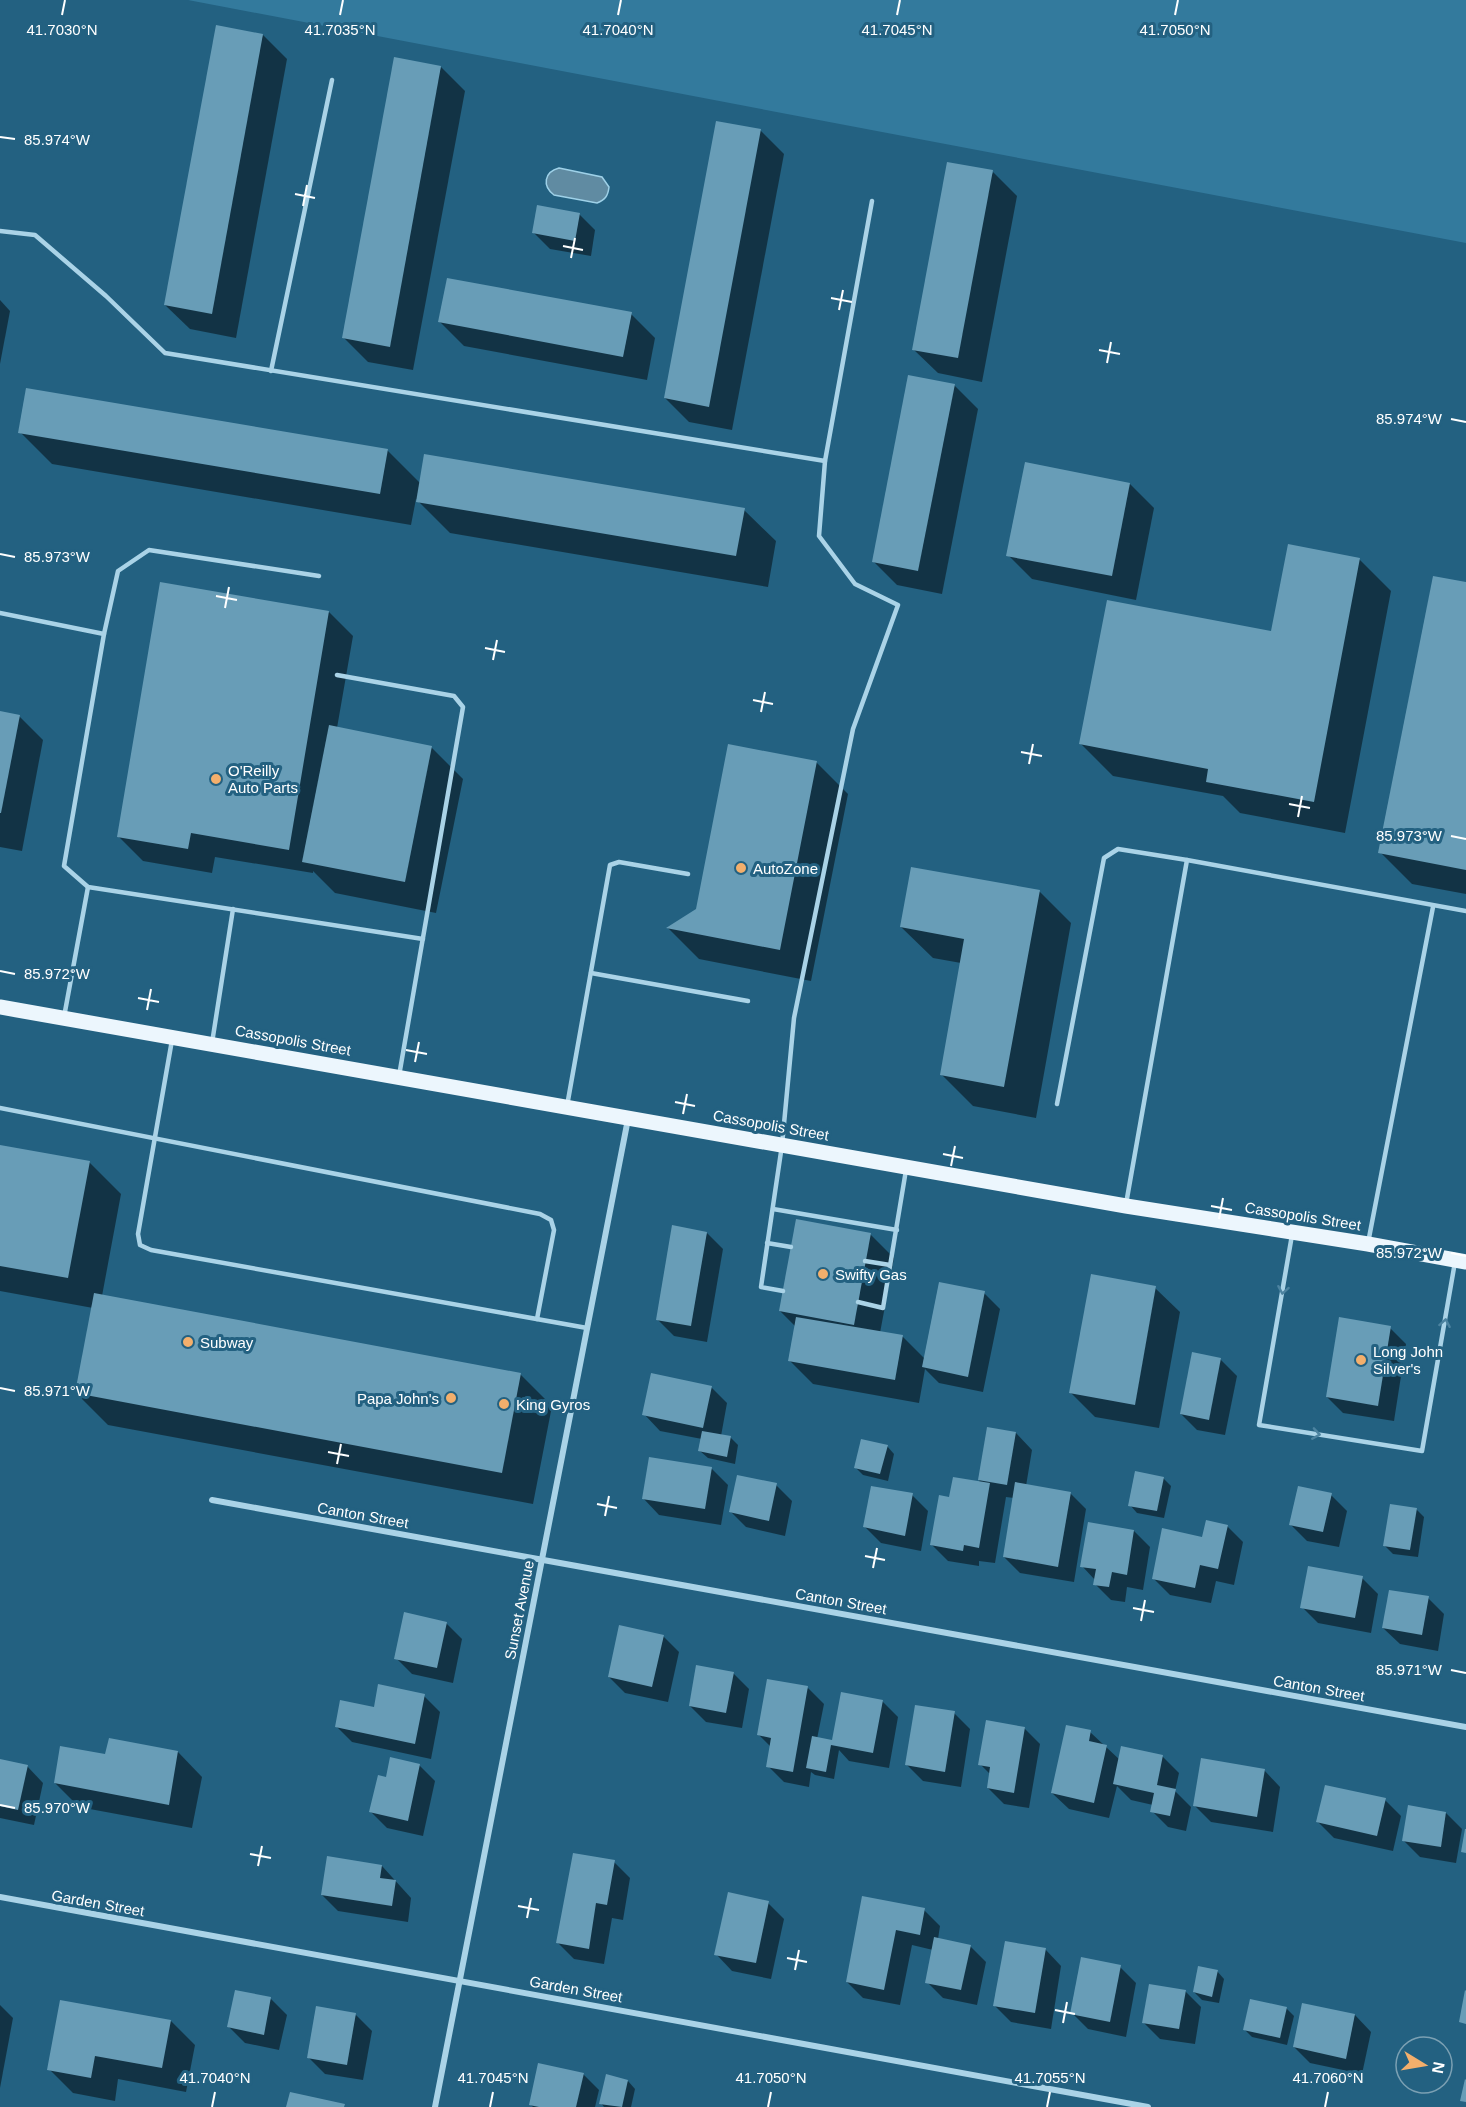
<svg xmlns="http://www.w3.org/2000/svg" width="1466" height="2107" font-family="Arial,sans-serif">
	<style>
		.green { fill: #337a9d }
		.water { fill: #608ba2; stroke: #9ed1e8; stroke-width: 1.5 }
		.shadow { fill: #0007 }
		.building { fill: #689db7 }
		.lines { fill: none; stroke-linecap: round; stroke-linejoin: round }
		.service { stroke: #aad3e7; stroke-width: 4.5 }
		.minor { stroke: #aad3e7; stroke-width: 6 }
		.primary { stroke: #ecf6fd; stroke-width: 15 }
		.oneway { stroke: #4c83a0 }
		.ticks { fill: none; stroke: #fff; stroke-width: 2 }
		.poi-dot { fill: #f3af6c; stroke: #236181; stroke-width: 2 }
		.labels { text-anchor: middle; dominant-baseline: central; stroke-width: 6; stroke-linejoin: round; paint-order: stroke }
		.poi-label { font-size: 15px; fill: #fff; stroke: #236181; text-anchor: start }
		.street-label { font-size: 15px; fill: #fff; stroke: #236181 }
		.ticks-label { font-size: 15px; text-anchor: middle; fill: #fff; stroke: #236181; stroke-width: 6; stroke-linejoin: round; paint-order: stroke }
	</style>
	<rect width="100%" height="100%" fill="#236181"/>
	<path class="green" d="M188,0h1278v243z"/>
	<path class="water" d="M559,168l43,9 7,10c-1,9 -4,13 -12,16l-43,-8c-12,-9 -10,-23 5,-27z"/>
	<g class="shadow">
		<path d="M263,35l24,24 -51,279 -46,-9 -25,-24z"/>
		<path d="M441,67l24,24 -52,279 -45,-8 -24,-24z"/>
		<path d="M760,130l24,24 -52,276 -43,-8 -24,-24z"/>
		<path d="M993,172l24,24 -35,186 -44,-9 -25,-24z"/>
		<path d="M579,214l16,16 -4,26 -41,-7 -16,-16z"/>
		<path d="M0,300l10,11 -10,53z"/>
		<path d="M631,314l24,24 -8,42 -183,-34 -24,-24z"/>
		<path d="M954,385l24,24 -36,185 -45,-9 -24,-24z"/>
		<path d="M20,432l367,18 34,34 323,26 32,31 -8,46 -318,-54 -34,-34 -5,26 -359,-61z"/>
		<path d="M1130,484l24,24 -18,92 -104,-21 -24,-24z"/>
		<path d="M1359,559l32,32 -46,242 -105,-20 -17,-17 -110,-20 -32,-32 191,-111z"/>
		<path d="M1466,584v310l-54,-10 -32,-32z"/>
		<path d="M329,612l24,24 -16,92 94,19 32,32 -27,134 -101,-20 -22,-22v2l-98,-16 -3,16 -69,-12 -24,-24z"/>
		<path d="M0,713l19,3 24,24 -21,111 -22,-4z"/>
		<path d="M816,762l32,32 -37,187 -112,-22 -31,-31 29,-18z"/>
		<path d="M912,868l128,24 31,31 -35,195 -63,-12 -32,-32 20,-111 -28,-5 -32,-31z"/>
		<path d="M0,1146l89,16 32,32 -19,102 418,78 32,32 -19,98 -425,-79 -32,-32 17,-85 -93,-17z"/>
		<path d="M707,1233l16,16 -16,93 -33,-6 -16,-16z"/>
		<path d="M870,1234l24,24 -14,75 23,4 22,22 59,-66 16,16 -17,83 -44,-9 -14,-14 -6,34 -106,-19 -24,-24 6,-34 -15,-15z"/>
		<path d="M1155,1288l25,24 -21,116 -64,-11 -24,-24z"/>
		<path d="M1390,1328l16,16 -12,77 -51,-8 -16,-16z"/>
		<path d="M1220,1359l17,17 -12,59 -28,-5 -16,-16z"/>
		<path d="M711,1387l16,16 -6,33 9,1 8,8 -3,19 -27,-6 -8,-7 2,-12 -42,-8 -16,-17z"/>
		<path d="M989,1429l27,4 16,17 -6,36 44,7 16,16 -12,73 -54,-9 -16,-16 10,-59 -8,-1 -11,66 -16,-2v5l-31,-5 -16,-16 19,-47 28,-15z"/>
		<path d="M887,1446l7,8 -6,27 -25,-6 -8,-8z"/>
		<path d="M712,1469l16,16 -7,40 -62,-10 -16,-17z"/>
		<path d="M1163,1478l8,8 -7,32 -27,-5 -7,-8z"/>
		<path d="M776,1485l16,16 -7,35 -39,-9 -16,-16z"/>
		<path d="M912,1495l16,16 -7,40 -40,-8 -16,-16z"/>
		<path d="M1331,1495l16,16 -8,36 -32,-6 -16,-16z"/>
		<path d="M1416,1509l8,8 -6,40 -25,-3 -8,-8z"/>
		<path d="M1227,1526l16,16 -9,43 -18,-4 -5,22 -41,-8 -16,-16 49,-40z"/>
		<path d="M1134,1531l16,16 -7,43 -16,-3 -2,15 -14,-2 -16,-16v-4l-13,-14z"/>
		<path d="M1362,1578l16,16 -7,39 -53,-10 -16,-16z"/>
		<path d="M1428,1598l16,16 -6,37 -38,-7 -17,-16z"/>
		<path d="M446,1623l16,16 -9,44 -41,-9 -16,-16z"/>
		<path d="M663,1636l16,16 -11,50 -43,-9 -16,-16z"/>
		<path d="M733,1673l16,16 -7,39 -36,-6 -16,-16z"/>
		<path d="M808,1688l16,16 -7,35 14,2 51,-40 16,16 -9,51 -40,-7 -10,-11 -5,29 -19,-4 -4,-3 -2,15 -25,-5 -16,-16 3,-19 -12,-12z"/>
		<path d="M424,1696l16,16 -9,47 -79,-17 -16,-16 39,-17z"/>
		<path d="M954,1713l16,16 -9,58 -38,-6 -16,-16z"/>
		<path d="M1024,1728l16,16 -11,64 -25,-4 -16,-16 3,-13 -11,-11z"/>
		<path d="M1090,1732l30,28 2,-12 41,9 16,16 -4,18 16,16 -5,24 -18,-4 -16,-16 1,-6 -22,-5 -14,-14 -8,32 -40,-9 -17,-16z"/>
		<path d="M178,1752l24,25 -10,51 -113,-21 -24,-24 52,-27z"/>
		<path d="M0,1761l27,5 16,17 -9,42 -34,-7z"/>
		<path d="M419,1765l16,16 -12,55 -36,-8 -16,-16 16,-33z"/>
		<path d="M1264,1770l16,17 -7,45 -62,-10 -16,-16z"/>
		<path d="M1385,1800l16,16 -8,35 -59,-13 -16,-16z"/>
		<path d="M1446,1813l16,16 -6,34 -36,-6 -16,-16z"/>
		<path d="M614,1862l16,16 -7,42 -11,-2 -8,46 -30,-5 -16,-16z"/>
		<path d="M382,1866l29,32 -3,24 -70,-11 -16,-16z"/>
		<path d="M863,1898l61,12 16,16 -2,13 32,7 16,16 -9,43 -34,-7 -16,-16 6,-32 -21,-5 -12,60 -37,-7 -16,-16z"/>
		<path d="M768,1903l16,16 -13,60 -39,-8 -16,-17z"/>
		<path d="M1045,1949l16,17 -10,63 -40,-7 -16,-16z"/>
		<path d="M1120,1967l16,16 -10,54 -38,-8 -16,-16z"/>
		<path d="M1217,1971l7,8 -5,24 -17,-3 -8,-8z"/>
		<path d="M1185,1991l16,16 -6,37 -35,-5 -16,-16z"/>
		<path d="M271,1999l16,16 -8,35 -34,-7 -16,-16z"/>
		<path d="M0,2005l13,13 -13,70z"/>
		<path d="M1286,2008l8,8 -7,29 -35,-8 -7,-7z"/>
		<path d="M356,2015l16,16 -9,49 -38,-6 -16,-16z"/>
		<path d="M1355,2015l16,17 -9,42 -52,-11 -16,-16z"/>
		<path d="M171,2021l24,24 -9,47 -68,-13 -3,22 -42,-8 -24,-24z"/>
		<path d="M583,2074l16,16 -4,17h-62l-3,-3z"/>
		<path d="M628,2081l7,8 -4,18h-27l-3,-4z"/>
	</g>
	<g class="building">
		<path d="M216,25l47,9 -51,280 -48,-9z"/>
		<path d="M394,57l47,9 -51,281 -48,-9z"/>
		<path d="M716,121l45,8 -52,278 -45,-9z"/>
		<path d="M947,162l46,8 -35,188 -46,-8z"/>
		<path d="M537,205l43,8 -5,28 -43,-8z"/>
		<path d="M447,278l185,34 -9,45 -185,-35z"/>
		<path d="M908,375l47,9 -37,187 -46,-9z"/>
		<path d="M26,388l362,61 -8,45 -362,-61z"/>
		<path d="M424,454l321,54 -9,48 -320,-54z"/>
		<path d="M1025,462l105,21 -18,93 -106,-20z"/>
		<path d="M1288,544l72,14 -46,244 -108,-20 2,-13 -129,-25 28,-144 164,31z"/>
		<path d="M1433,576l33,6v288l-88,-17z"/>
		<path d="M160,582l169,29 -40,239 -98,-17 -3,16 -71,-12z"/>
		<path d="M0,711l20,4 -19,98h-1z"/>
		<path d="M329,725l103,21 -27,136 -103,-20z"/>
		<path d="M728,744l89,17 -37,189 -114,-22 30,-19z"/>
		<path d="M911,867l129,23 -36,197 -64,-12 24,-136 -64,-12z"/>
		<path d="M0,1145l90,16 -22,117 -68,-12z"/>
		<path d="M796,1219l75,14 -17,92 -75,-14z"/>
		<path d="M672,1225l35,7 -16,94 -35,-6z"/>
		<path d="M1091,1274l65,12 -21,119 -66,-12z"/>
		<path d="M939,1282l46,9 -17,86 -46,-10z"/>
		<path d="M94,1293l427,80 -19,100 -427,-80z"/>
		<path d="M796,1317l107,18 -8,45 -107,-19z"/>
		<path d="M1339,1317l52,9 -13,80 -52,-9z"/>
		<path d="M1192,1352l29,6 -12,62 -29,-6z"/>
		<path d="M651,1373l61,13 -9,42 -61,-13z"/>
		<path d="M987,1427l29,5 -9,53 -29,-5z"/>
		<path d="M702,1431l29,5 -4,21 -29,-6z"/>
		<path d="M861,1439l27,6 -8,29 -26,-6z"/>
		<path d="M649,1457l63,10 -7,42 -63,-10z"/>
		<path d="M1135,1471l29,6 -7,34 -29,-5z"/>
		<path d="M737,1475l40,8 -8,38 -40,-9z"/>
		<path d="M953,1477l37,6 -11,65 -15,-3 -1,6 -33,-6 9,-50 10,2z"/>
		<path d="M1015,1482l56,10 -13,75 -55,-10z"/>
		<path d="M871,1486l42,7 -8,43 -42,-9z"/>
		<path d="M1298,1486l34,7 -9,39 -34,-7z"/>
		<path d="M1390,1504l27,4 -7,42 -27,-4z"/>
		<path d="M1206,1520l22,5 -10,44 -18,-4 -5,23 -43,-9 10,-51 40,9z"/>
		<path d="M1088,1522l46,8 -7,45 -15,-3 -3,15 -16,-2 3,-16 -16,-2z"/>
		<path d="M1308,1566l55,10 -8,42 -55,-10z"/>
		<path d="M1389,1590l40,6 -7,39 -40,-7z"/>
		<path d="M404,1612l43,10 -10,46 -43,-9z"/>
		<path d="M619,1625l45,10 -12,52 -44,-10z"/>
		<path d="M696,1665l38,7 -8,41 -37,-7z"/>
		<path d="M767,1679l41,7 -15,86 -27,-5 5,-29 -14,-3z"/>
		<path d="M378,1684l47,10 -10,50 -80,-17 5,-27 34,7z"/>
		<path d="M841,1692l42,8 -10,53 -42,-8 -5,27 -20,-4 6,-32 20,4z"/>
		<path d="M915,1705l40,6 -10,61 -40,-7z"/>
		<path d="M986,1720l39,7 -11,66 -27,-5 3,-21 -12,-2z"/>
		<path d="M1066,1725l25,5 -2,11 18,4 -13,58 -43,-10z"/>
		<path d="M109,1738l69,13 -9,54 -115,-22 6,-37 45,8z"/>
		<path d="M1121,1746l42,9 -6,30 19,4 -6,27 -20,-4 4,-19 -41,-9z"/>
		<path d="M390,1757l30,7 -12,57 -39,-9 9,-37 8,2z"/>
		<path d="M1201,1758l64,11 -8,48 -64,-11z"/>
		<path d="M0,1759l28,6 -10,45 -18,-4z"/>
		<path d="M1325,1785l61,13 -9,38 -61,-14z"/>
		<path d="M1408,1805l38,7 -5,35 -39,-6z"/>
		<path d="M1465,1829h1v24l-5,-1z"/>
		<path d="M573,1853l42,7 -8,45 -11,-2 -7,46 -33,-6z"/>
		<path d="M327,1856l55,9 -2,13 16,2 -4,26 -71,-11z"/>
		<path d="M728,1892l41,9 -13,62 -42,-8z"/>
		<path d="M862,1896l63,12 -5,27 -24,-5 -12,60 -38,-8z"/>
		<path d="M934,1937l37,8 -10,45 -36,-7z"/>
		<path d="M1005,1941l41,7 -11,65 -42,-7z"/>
		<path d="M1081,1957l40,8 -11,57 -40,-8z"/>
		<path d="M1198,1966l20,4 -6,27 -19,-5z"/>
		<path d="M1149,1984l37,6 -7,39 -37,-6z"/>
		<path d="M235,1990l36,7 -7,38 -37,-8z"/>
		<path d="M1465,1990l1,1v33l-7,-2z"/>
		<path d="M1250,1999l37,8 -7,31 -37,-8z"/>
		<path d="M60,2000l111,20 -9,48 -67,-12 -4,22 -44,-8z"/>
		<path d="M1302,2003l53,11 -9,45 -53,-12z"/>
		<path d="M316,2006l40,7 -9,52 -40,-7z"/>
		<path d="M538,2063l46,10 -8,34h-37l-10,-2z"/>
		<path d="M606,2074l22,6 -6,27 -23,-3z"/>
		<path d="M1465,2079l1,1v22l-6,-1z"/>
		<path d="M290,2092l55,12 -1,3h-58z"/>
	</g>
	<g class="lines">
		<g class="service">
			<path d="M0,231l35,4 71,61 59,57 660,108 47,-260"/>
			<path d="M271,371l61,-291"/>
			<path d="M319,576l-170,-26 -31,21 -14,63 -40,232 24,21 335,52"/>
			<path d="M0,613l104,21"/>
			<path d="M337,675l117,21 9,11 -64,369"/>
			<path d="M591,973l157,28"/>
			<path d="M64,1017l24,-130"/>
			<path d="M172,1040l-34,194 2,11 11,5 436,78"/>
			<path d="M212,1043l21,-134"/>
			<path d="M1057,1104l47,-246 14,-9 69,11"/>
			<path d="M567,1106l43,-241 9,-3 69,12"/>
			<path d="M0,1108l540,106 11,6 3,10 -17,89"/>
			<path d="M1126,1204l61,-344 279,51"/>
			<path d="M773,1209l124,21"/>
			<path d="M1292,1235l-33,190 163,26 33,-189"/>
			<path d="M767,1243l24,4"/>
			<path d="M1368,1243l65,-336"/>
			<path d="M865,1261l25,4"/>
			<path d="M783,1291l-22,-4 21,-142 12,-127 59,-289 45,-124 -43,-21 -36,-48 6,-75"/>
			<path d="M858,1302l25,6 23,-138"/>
		</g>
		<g class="minor">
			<path d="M212,1500l1254,227"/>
			<path d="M0,1897l1148,210"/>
			<path d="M435,2107l193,-988"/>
		</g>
		<path class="primary" d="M0,1007l1126,199 242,38 98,18"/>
	</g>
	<defs><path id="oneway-chevron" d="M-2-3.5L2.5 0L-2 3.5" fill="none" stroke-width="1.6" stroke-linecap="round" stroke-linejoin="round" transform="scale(1.5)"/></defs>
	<g class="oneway">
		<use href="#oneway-chevron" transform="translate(1283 1290) rotate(100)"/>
		<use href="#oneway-chevron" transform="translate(1445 1323) rotate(-80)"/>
		<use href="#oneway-chevron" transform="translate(1316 1434) rotate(9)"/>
	</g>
	<path class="ticks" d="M62,15l3,-15M340,15l3,-15M618,15l3,-15M897,15l3,-15M1175,15l3,-15M0,137l15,2M295,194l20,4M303,206l4,-21M563,246l20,4M571,258l4,-20M831,298l21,4M839,310l4,-20M1099,350l21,4M1107,363l4,-21M1451,419l15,3M0,554l15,3M216,596l21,4M225,608l4,-21M485,648l20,4M493,660l4,-20M753,700l20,4M761,712l4,-20M1021,752l21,4M1029,764l4,-20M1289,804l21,4M1298,817l4,-21M1451,836l15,3M0,971l15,3M138,998l21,4M147,1010l4,-21M406,1050l21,4M415,1062l4,-20M675,1102l20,4M683,1114l4,-20M943,1154l20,4M951,1166l4,-20M1211,1206l21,4M1219,1219l4,-21M1451,1253l15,3M0,1388l15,3M328,1452l21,4M337,1464l4,-20M597,1504l20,4M605,1516l4,-20M865,1556l20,4M873,1568l4,-20M1133,1608l21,4M1141,1621l4,-21M1451,1670l15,3M0,1805l15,3M250,1854l21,4M258,1866l4,-20M518,1906l21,4M527,1918l4,-20M787,1958l20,4M795,1970l4,-20M1055,2010l20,4M1063,2023l4,-21M212,2107l3,-15M490,2107l3,-15M768,2107l3,-15M1047,2107l3,-15M1325,2107l3,-15"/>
	<g class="poi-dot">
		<circle cx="216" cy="779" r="6"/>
		<circle cx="741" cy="868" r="6"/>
		<circle cx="823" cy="1274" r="6"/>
		<circle cx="188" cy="1342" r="6"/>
		<circle cx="1361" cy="1360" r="6"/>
		<circle cx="451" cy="1398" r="6"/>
		<circle cx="504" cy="1404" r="6"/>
	</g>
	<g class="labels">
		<g class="poi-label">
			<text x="228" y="770">O'Reilly<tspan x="228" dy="17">Auto Parts</tspan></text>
			<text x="753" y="868">AutoZone</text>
			<text x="835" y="1274">Swifty Gas</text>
			<text x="200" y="1342">Subway</text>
			<text x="1373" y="1351">Long John<tspan x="1373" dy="17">Silver's</tspan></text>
			<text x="439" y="1398" text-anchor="end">Papa John's</text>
			<text x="516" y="1404">King Gyros</text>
		</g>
		<g class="street-label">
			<text transform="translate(293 1040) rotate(10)">Cassopolis Street</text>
			<text transform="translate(771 1125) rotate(10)">Cassopolis Street</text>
			<text transform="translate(1303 1216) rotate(9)">Cassopolis Street</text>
			<text transform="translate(363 1515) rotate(10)">Canton Street</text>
			<text transform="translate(841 1601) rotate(10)">Canton Street</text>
			<text transform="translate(519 1610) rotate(-79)">Sunset Avenue</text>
			<text transform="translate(1319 1688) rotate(10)">Canton Street</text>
			<text transform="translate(98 1903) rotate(10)">Garden Street</text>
			<text transform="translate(576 1989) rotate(10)">Garden Street</text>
		</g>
	</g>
	<g class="ticks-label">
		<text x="62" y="35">41.7030°N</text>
		<text x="340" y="35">41.7035°N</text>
		<text x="618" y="35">41.7040°N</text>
		<text x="897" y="35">41.7045°N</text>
		<text x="1175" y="35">41.7050°N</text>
		<text x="57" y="145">85.974°W</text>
		<text x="1409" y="424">85.974°W</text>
		<text x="57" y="562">85.973°W</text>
		<text x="1409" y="841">85.973°W</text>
		<text x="57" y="979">85.972°W</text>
		<text x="1409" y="1258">85.972°W</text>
		<text x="57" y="1396">85.971°W</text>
		<text x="1409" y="1675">85.971°W</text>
		<text x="57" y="1813">85.970°W</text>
		<text x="215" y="2083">41.7040°N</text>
		<text x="493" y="2083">41.7045°N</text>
		<text x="771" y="2083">41.7050°N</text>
		<text x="1050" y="2083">41.7055°N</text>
		<text x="1328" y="2083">41.7060°N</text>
	</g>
	<g transform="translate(1424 2065) rotate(101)"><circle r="28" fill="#236181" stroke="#7ba0b3" stroke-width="1.5"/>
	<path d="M0-4.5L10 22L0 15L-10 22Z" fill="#f3af6c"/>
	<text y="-9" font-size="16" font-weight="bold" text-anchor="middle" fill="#ffffff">N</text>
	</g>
</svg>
